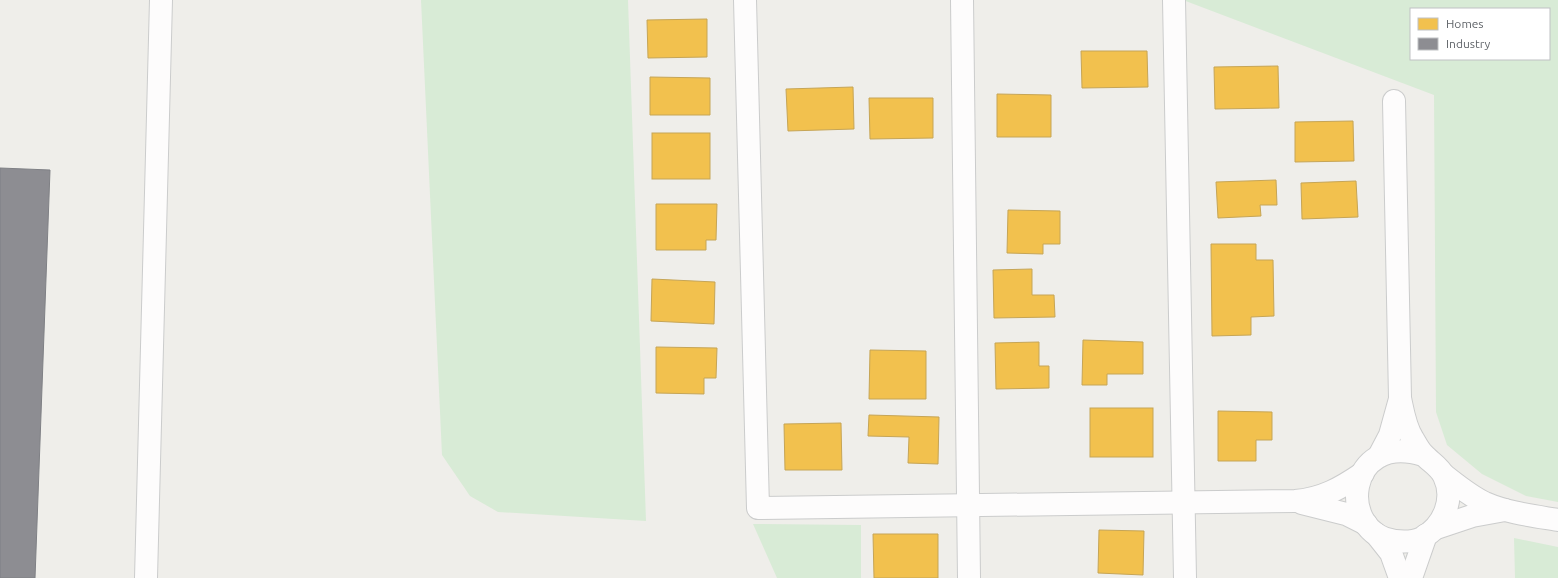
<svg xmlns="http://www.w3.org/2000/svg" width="1558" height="578" font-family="Ubuntu,sans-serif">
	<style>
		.green { fill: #d8ebd6; fill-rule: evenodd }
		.homes { fill: #f2c14e; stroke: #c6a556 }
		.industry { fill: #8d8d92; stroke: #7f8085 }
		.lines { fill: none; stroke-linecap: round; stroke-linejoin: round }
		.minor-casing { stroke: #cbcccc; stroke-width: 24 }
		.minor { stroke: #fdfcfc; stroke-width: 22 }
	</style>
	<rect width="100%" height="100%" fill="#efeeea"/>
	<g class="green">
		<path d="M421,0h207l18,521 -148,-9 -28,-16 -28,-41z"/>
		<path d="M1183,0h375v502l-32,-6 -44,-22 -35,-29 -11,-33 -2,-317zM1411,9h138v50h-138z"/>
		<path d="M753,524l108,1v53h-84z"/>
		<path d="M1514,538l44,9v31h-43z"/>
	</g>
	<g class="homes">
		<path d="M707,19v38l-59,1 -1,-38z"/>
		<path d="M1081,51h66l1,36 -66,1z"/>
		<path d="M1278,66l1,42 -64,1 -1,-42z"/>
		<path d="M650,77l60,1v37h-60z"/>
		<path d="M853,87l1,42 -66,2 -2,-42z"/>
		<path d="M997,94l54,1v42h-54z"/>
		<path d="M869,98h64v40l-63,1z"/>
		<path d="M1353,121l1,40 -59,1v-40z"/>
		<rect x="652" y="133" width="58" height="46"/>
		<path d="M1276,180l1,25h-17l1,11 -43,2 -2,-36z"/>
		<path d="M1356,181l2,36 -56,2 -1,-36z"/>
		<path d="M656,204h61l-1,36h-10v10h-50z"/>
		<path d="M1008,210l52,1v33h-17v10l-36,-1z"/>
		<path d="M1211,244h45v16h17l1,56 -23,1v18l-39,1z"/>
		<path d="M1032,269v26h22l1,22 -61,1 -1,-48z"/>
		<path d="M652,279l63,3 -1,42 -63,-3z"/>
		<path d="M1083,340l60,2v32h-36v11h-25z"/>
		<path d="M1039,342v24h10v22l-53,1 -1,-46z"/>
		<path d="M656,347l61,1 -1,30h-12v16l-48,-1z"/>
		<path d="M870,350l56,1v48h-57z"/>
		<rect x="1090" y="408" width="63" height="49"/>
		<path d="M1218,411l54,1v28h-16v21h-38z"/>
		<path d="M869,415l70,2 -1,47 -30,-1 1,-26 -41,-1z"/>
		<path d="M841,423l1,47h-57l-1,-46z"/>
		<path d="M1099,530l45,1 -1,44 -45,-2z"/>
		<path d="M873,534h65v44h-64z"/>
	</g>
	<path class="industry" d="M0,168l50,2 -15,408h-35z"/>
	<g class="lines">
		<g class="minor-casing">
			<g id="minor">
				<path d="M745,0l13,508 537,-7c27,-2 46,-13 68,-28"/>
				<path d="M962,0l7,578"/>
				<path d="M1174,0l11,578"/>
				<path d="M1394,101l6,297c3,14 5,29 13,41 3,5 6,11 10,15 7,8 16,12 21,22 11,23 0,50 -22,62 -8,4 -18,4 -27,3 -58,-7 -50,-110 28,-86"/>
				<path d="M1379,456l11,-21 10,-36"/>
				<path d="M1444,475c13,10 26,21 41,28 23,10 49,13 73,17"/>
				<path d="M1302,503l44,11 20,10"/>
				<path d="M1436,528l36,-12 33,-6"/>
				<path d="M1376,534l15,19 9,25"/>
				<path d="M146,578l15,-578"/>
				<path d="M1411,578l15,-43"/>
			</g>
		</g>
		<use href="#minor" class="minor"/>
	</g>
	<rect x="1410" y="8" width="140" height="52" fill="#ffffff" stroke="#bfc1c3"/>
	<rect x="1418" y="18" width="20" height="12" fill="#f2c14e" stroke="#bfc1c3"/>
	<text x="1446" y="28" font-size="12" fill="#5f6368">Homes</text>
	<rect x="1418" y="38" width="20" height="12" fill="#8d8d92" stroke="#bfc1c3"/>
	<text x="1446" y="48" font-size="12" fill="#5f6368">Industry</text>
</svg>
